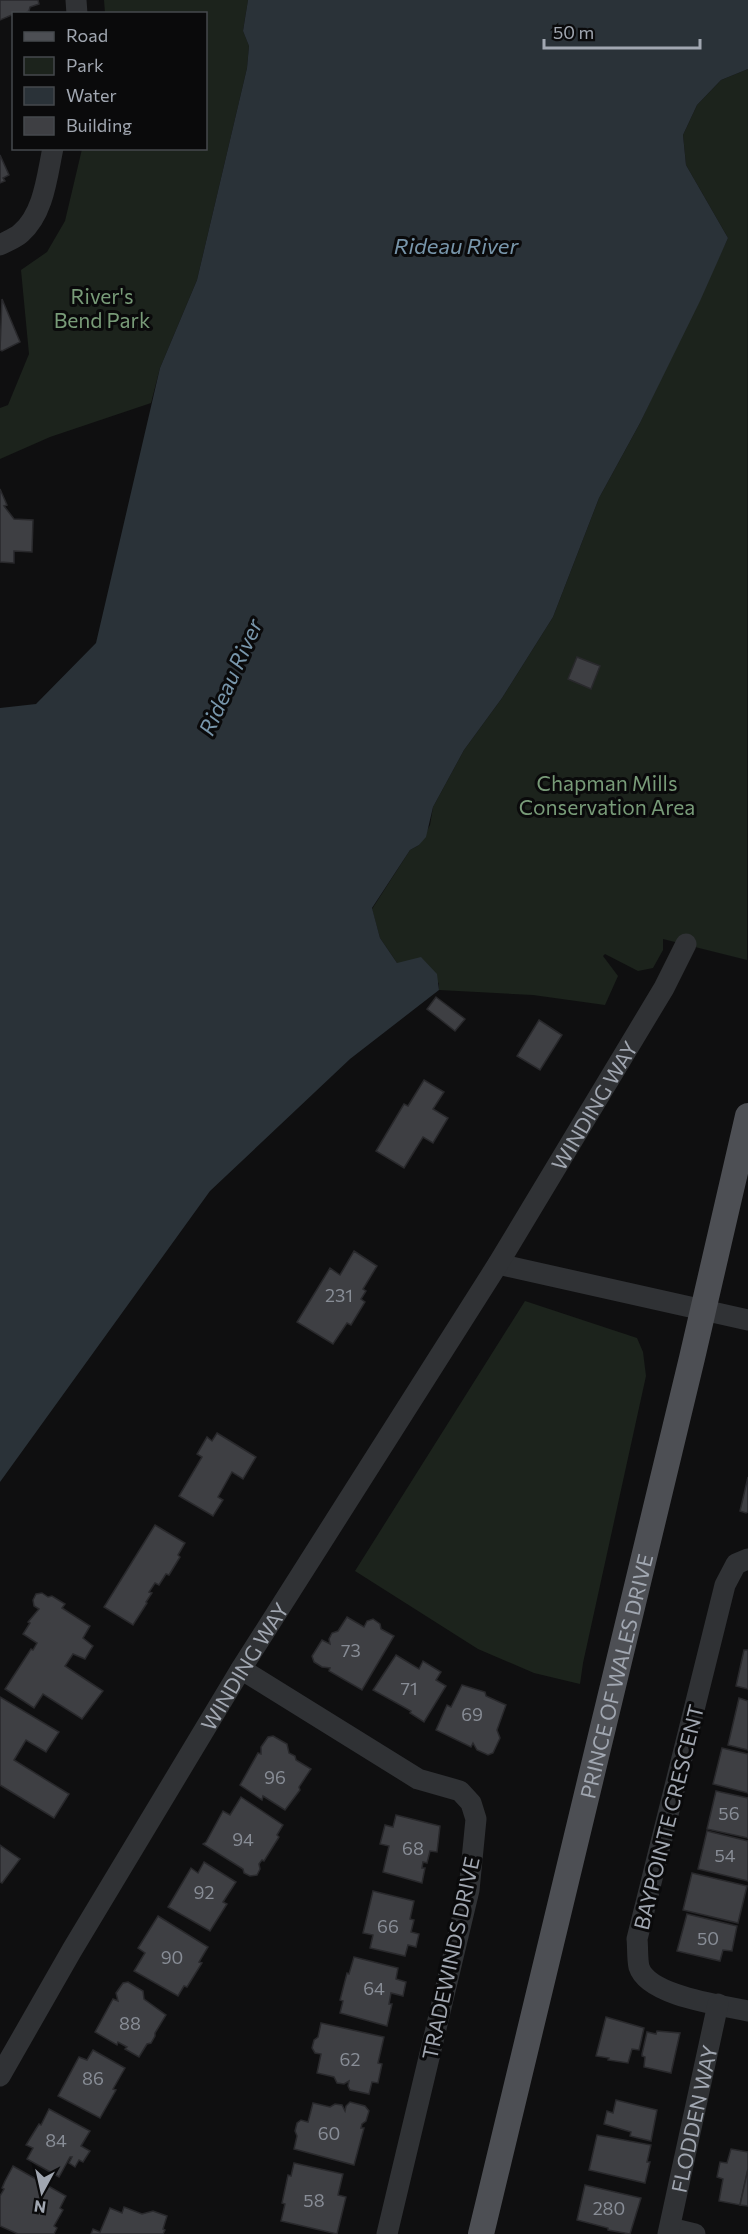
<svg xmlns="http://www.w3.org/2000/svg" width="748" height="2234" font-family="Commissioner,sans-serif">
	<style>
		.green { fill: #1c231c }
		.water { fill: #2a3238 }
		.building { fill: #3e3f43; stroke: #29292c; stroke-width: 1.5 }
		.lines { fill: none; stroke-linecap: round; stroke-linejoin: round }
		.minor { stroke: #303235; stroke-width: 21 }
		.major { stroke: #4d4f54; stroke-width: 26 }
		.labels { text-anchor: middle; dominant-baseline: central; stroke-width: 6; stroke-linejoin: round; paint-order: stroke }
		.number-label { font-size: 18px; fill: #888d96 }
		.park-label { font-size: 21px; fill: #789b78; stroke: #0a0a0b }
		.street-label { font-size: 21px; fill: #a1a7b1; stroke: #0a0a0b }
		.water-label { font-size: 22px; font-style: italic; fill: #7896ab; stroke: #0a0a0b }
	</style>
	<rect width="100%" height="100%" fill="#0f0f10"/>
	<g class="green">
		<path d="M104,0h144l-5,31 6,15 -2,22 -50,212 -37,88 -9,35 -101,34 -50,22v-51l8,-3 21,-51 -8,-84 26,-18 18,-31 17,-72 124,-1v-134l-101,-1z"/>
		<path d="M748,69l-1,891 -84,-21v11l-10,18 -15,3 -33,-17 -2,2 15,20 -13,29 -72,-10 -94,-5v-7l-42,-20 -17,-25 -8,-29 38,-59 9,-5 11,-20 3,-18 31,-57 38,-52 51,-81 46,-119 41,-75 88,-185 -42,-73 -3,-30 14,-30 24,-25z"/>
		<path d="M525,1301l112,37 6,14 3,24 -63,287 -3,21 -46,-11 -56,-24 -123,-78z"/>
	</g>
	<path class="water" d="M248,0h500v69l-27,11 -24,25 -14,30 3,30 42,73 -28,63 -60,122 -41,75 -46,119 -51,81 -38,52 -31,57 -7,30 -7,8 -9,5 -38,58 8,30 17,25 24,-6 16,17 2,16 -89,69 -140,132 -210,291v-774l36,-4 60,-61 64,-275 37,-88 50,-212 2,-22 -6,-15z"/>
	<g class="building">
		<path d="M0,0h38l1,4 -9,3 -1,4 -5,3h-10l-14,6z"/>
		<path d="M0,155l9,20 -6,3 2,3 -5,2z"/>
		<path d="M2,299l18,43 -18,9 -2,-1z"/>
		<path d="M0,489l7,16 -3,1 10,13 19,1 -1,32 -18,-1v12l-14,-1z"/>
		<path d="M577,657l23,9 -9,23 -23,-10z"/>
		<path d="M436,997l29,22 -10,12 -28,-22z"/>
		<path d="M539,1020l23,15 -22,35 -23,-14z"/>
		<path d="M424,1080l20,12 -11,17 15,9 -15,25 -10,-6 -19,31 -28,-17 28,-47 4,2z"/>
		<path d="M354,1251l23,15 -14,23 3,2 -5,8 4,3 -14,23 -4,-2 -14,21 -36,-22 33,-54 10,7z"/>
		<path d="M217,1433l39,24 -13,22 -11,-7 -14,25 5,3 -10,16 -34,-20 23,-39 -5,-3 10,-17 5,4z"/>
		<path d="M748,1477v35l-2,1 -6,-2z"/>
		<path d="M155,1525l30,18 -7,12 2,2 -11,18 -3,-1 -7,11 -4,-2 -6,9 3,1 -6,9 1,1 -14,22 -29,-18z"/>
		<path d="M42,1593l6,4 4,-1 13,8 -3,4 28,18 -7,12 10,8 -8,13 -12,-5 -8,12 38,25 -21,28 -39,-25 -9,14 -29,-19 26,-40 2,1 4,-7 -14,-9 7,-11 -2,-1 11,-13 -5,-3 -1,-6 3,-6z"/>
		<path d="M347,1617l17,10 3,-6 6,-2 7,5 1,5 13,7 -32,54 -33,-19 1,-3 -8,-1 -8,-5 -2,-6 10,-16 8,4 -1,-5 3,-6 6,-2z"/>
		<path d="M744,1650h4v39l-12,-3z"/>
		<path d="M396,1655l23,14 4,-8 18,11 -5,8 10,6 -22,36 -14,-9 1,-2 -38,-21z"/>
		<path d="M462,1685l23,7 1,4 20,9 -9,25 3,8 -7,15 -5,2 -11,-5 -4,-7 -2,4 -35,-17 11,-25 4,2z"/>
		<path d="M0,1697l59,35 -13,20 -20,-12 -12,20 55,34 -15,24 -54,-33z"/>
		<path d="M739,1698l9,3v49l-20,-5z"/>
		<path d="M273,1736l14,8 2,9 6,3 1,4 15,9 -12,18 1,3 -15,20 -22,-14 -1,4 -22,-15 18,-32 3,1v-7l7,-10z"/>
		<path d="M722,1748l26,6v39l-35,-9z"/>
		<path d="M716,1791l32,7v40l-41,-9z"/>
		<path d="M241,1797l42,28 -6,10 2,2 -15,24 -2,-1 -3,4 1,5 -3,6 -7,1 -6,-3 -1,-4 -40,-25 3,-2 17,-31 7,4z"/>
		<path d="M396,1815l44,11 -3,26 -7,-1 -3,12 -4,-1 -1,6h3l-3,15 -39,-11 6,-26 -9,-2 5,-19 8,2z"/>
		<path d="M707,1831l41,10v40l-50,-12z"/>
		<path d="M0,1845l20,14 -18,24 -2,-1z"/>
		<path d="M204,1862l32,20 -13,20 4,2 -17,27 -42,-24 23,-39 7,5z"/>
		<path d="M692,1873l55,13 -9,37 -55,-13z"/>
		<path d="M373,1891l41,10 -4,18 4,1 -3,12 8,2 -3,13 -8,-2 -3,11 -35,-8 3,-13 -10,-2z"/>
		<path d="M687,1914l50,12 -5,25 -9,-1 -3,11 -43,-10z"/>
		<path d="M158,1916l50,31 -9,15 3,1 -15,24 -3,-1 -6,10 -44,-25 11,-18 -7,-5z"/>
		<path d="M354,1957l44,11 -2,11 10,3 -3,14 -12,-3 -2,11h3l-5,22 -47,-13 3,-12 -3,-1 7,-27 2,1z"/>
		<path d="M128,1982l15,9 1,8 22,16 -11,18v3l-4,7 -4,1 -8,13 -14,-8 2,-2 -9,-5 -1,3 -22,-13 18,-33 5,2 -2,-8 7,-10z"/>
		<path d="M606,2017l38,11 -5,22 -7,-1 -4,14 -20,-3 1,-2 -13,-2z"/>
		<path d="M321,2023l63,14 -6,26 4,1 -4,19 -6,-1 -3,12 -19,-4 -2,-4 1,-5 -5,3 -7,-1 -3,-6 -17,-4 4,-19 -6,-1 -3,-5 2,-8 4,-3z"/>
		<path d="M657,2031l23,2 -9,40 -27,-6 1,-10 -3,-1v-2l5,-22 9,2z"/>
		<path d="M93,2050l32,18 -12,21 3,1 -16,28 -42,-22 21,-39 8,3z"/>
		<path d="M616,2100l41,10 -6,31 -21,-5 1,-4 -27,-8 3,-13 6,2z"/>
		<path d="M350,2102l15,4 4,5 -3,10 -4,3 -1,4h3l-10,37 -60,-16 3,-13 -2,-5 2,-8 4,-3 7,2 5,-19 17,4 5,-3 7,1 3,6 1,-5z"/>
		<path d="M49,2109l41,22 -9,15 9,5 -7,11 -4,-2 -4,7 -6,-4 3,-6h-2l-11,20 -32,-18 6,-11 -7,-3 13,-21 2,1z"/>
		<path d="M597,2135l54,10 -4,17h3l-5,21 -56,-13z"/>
		<path d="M731,2149l17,3v17l-8,36 -21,-4 4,-22 -6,-2 3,-15 7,1z"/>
		<path d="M294,2163l49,11 -5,21 8,2 -9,37 -56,-13 4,-17 -3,-1 6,-28 3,1z"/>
		<path d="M13,2166l53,30 -6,12 3,2 -9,16 3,2 -3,6h-36l-18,-8v-30l4,-7 -2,-1 3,-7z"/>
		<path d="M748,2169v37l-8,-1z"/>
		<path d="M585,2185l56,13 -11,36 -22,-4v-2l-31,-8z"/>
		<path d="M124,2207l18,7 11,-3 14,5 -4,13 2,1 -2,4h-72l2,-5 7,3 10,-24 12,5z"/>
	</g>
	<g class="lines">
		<g class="minor">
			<path d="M76,0l1,14"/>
			<path d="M0,245c7,-4 16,-7 21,-12 23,-20 26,-57 32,-85"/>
			<path d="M498,1264l250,56"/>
			<path d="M748,1559l-12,5 -11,21 -88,354c1,8 0,19 2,28 9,29 82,38 109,44"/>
			<path d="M241,1669l177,110 42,12 11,12 5,16 -7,71 -82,344"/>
			<path id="s1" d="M0,2076l72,-126 169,-281 257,-405 166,-276 22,-44"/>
			<path d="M670,2228l25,6"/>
			<path id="s2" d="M668,2234l50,-230"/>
		</g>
		<path class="major" id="s3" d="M481,2234l211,-876 56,-242"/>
	</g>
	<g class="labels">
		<g class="number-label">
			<text x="339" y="1295">231</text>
			<text x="351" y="1650">73</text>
			<text x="409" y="1688">71</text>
			<text x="472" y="1714">69</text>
			<text x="275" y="1777">96</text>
			<text x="729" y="1813">56</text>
			<text x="243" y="1839">94</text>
			<text x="413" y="1848">68</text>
			<text x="725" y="1855">54</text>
			<text x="204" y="1892">92</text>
			<text x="388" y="1926">66</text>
			<text x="708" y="1938">50</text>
			<text x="172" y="1957">90</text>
			<text x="374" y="1988">64</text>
			<text x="130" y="2023">88</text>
			<text x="350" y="2059">62</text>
			<text x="93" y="2078">86</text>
			<text x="329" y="2133">60</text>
			<text x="56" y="2140">84</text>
			<text x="314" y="2200">58</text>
			<text x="609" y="2208">280</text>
		</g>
		<g class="park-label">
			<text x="102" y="295">River's<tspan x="102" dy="24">Bend Park</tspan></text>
			<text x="607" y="782">Chapman Mills<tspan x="607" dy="24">Conservation Area</tspan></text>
		</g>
		<g class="street-label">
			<text stroke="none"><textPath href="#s1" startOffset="1138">WINDING WAY</textPath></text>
			<text stroke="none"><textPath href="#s1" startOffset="477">WINDING WAY</textPath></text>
			<text stroke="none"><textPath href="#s3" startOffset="574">PRINCE OF WALES DRIVE</textPath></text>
			<text transform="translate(668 1817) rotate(-76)">BAYPOINTE CRESCENT</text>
			<text transform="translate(450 1958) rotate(-78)">TRADEWINDS DRIVE</text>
			<text stroke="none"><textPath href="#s2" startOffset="118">FLODDEN WAY</textPath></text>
		</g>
		<g class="water-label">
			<text x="456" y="245">Rideau River</text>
			<text transform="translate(230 677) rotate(-66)">Rideau River</text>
		</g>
	</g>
	<rect x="12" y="12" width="195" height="138" fill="#0a0a0b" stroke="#46494d" stroke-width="1.5"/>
	<rect x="24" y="32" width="30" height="9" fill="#4d4f54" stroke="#46494d" stroke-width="1.5"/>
	<text x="66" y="42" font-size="18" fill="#a1a7b1">Road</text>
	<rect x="24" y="57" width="30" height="18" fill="#1c231c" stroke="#46494d" stroke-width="1.5"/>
	<text x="66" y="72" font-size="18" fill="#a1a7b1">Park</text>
	<rect x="24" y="87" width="30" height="18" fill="#2a3238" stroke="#46494d" stroke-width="1.5"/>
	<text x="66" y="102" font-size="18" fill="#a1a7b1">Water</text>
	<rect x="24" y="117" width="30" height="18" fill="#3e3f43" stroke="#46494d" stroke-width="1.5"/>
	<text x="66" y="132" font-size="18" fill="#a1a7b1">Building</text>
	<g transform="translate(42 2192) rotate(188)" stroke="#0a0a0b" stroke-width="4.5" paint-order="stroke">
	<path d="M0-4.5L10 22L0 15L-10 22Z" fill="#a1a7b1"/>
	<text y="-9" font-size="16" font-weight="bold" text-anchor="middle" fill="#a1a7b1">N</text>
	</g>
	<path d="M544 39v9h156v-9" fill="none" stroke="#a1a7b1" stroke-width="3"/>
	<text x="553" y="39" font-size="18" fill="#a1a7b1" stroke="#0a0a0b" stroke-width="4.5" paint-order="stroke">50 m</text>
</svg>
